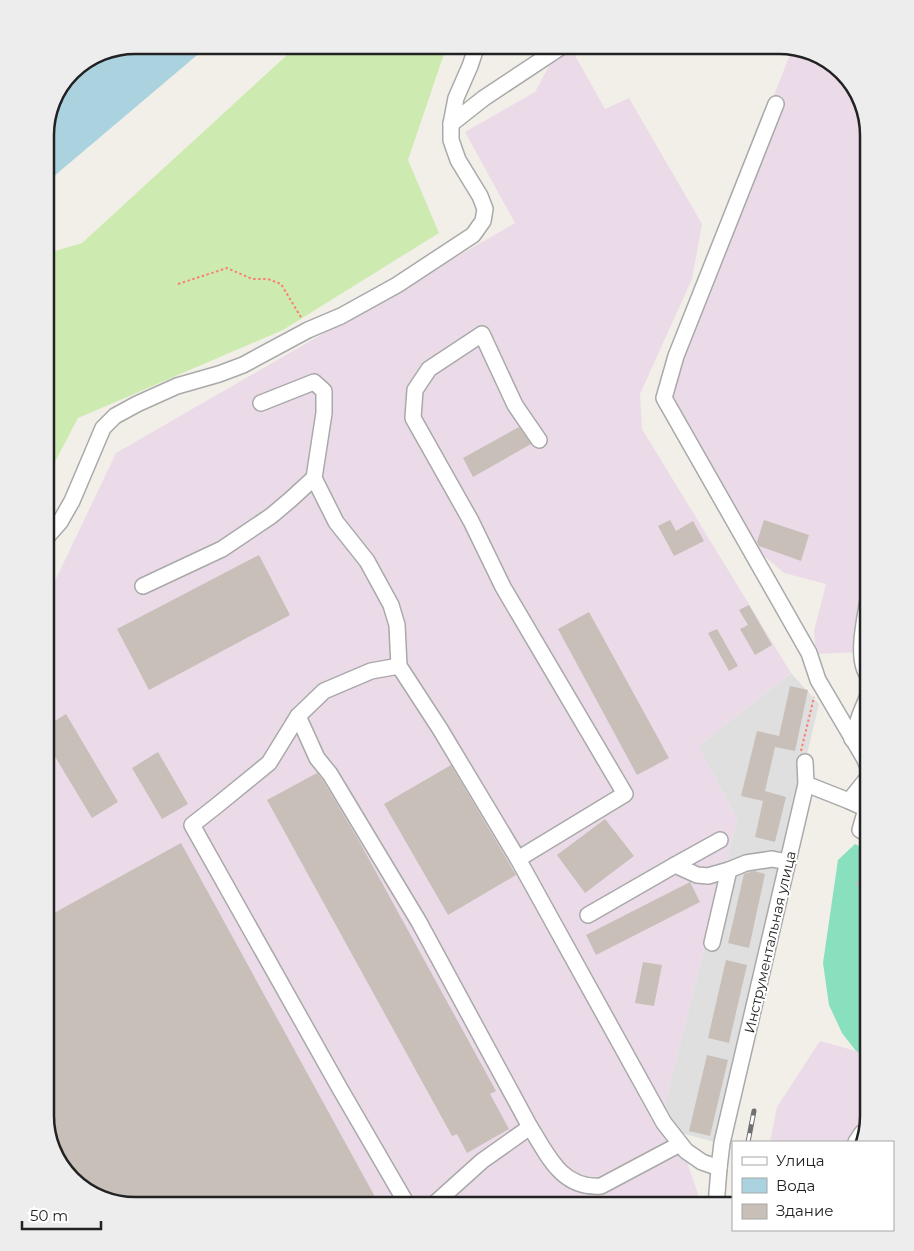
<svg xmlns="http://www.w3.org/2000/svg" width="914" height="1251" font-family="Montserrat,sans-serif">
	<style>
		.residential { fill: #e0dfdf }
		.industrial { fill: #ebdbe8 }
		.grass { fill: #cdebb0 }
		.pitch { fill: #88e0be }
		.water { fill: #aad3df }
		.building { fill: #c7bfb8 }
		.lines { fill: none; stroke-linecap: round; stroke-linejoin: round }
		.minor-casing { stroke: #a9a9a9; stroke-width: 18 }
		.path { stroke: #fa8072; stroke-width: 2; stroke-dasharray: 2.5 2.5; stroke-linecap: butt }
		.minor { stroke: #fff; stroke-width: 15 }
		.rail-casing { stroke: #707070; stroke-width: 5 }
		.rail { stroke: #fff; stroke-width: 3; stroke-dasharray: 9; stroke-linecap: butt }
		.labels { text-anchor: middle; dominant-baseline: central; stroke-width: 4; stroke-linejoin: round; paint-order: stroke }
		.street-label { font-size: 14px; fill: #222; stroke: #fff }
		.rim { fill: none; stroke: #222; stroke-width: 2.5 }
	</style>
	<rect width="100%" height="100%" fill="#f2efe9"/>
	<path class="residential" d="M791,673l28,31 -104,438 -38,-10 -12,-29 72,-284 -39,-73z"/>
	<g class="industrial">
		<path d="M793,47l32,10 32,32 12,45v516l-9,2 -44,2 -2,-23 12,-47 -42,-11 -60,-52 -69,-124z"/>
		<path d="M572,50l33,59 24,-11 73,126 -10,55 -52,115 2,35 149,244 -93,73 39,73 -72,284 12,29 25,74h-573l-84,-89v-515l71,-149 399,-230 -50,-91 70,-40 14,-26z"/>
		<path d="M820,1041l36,10 13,7v59l-7,25h-92l7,-35z"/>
	</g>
	<path class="grass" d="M298,45h149l-39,115 31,73 -156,97 -205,88 -33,63v-227l37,-11z"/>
	<path class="pitch" d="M855,844l14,7v207l-13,-7 -14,-18 -13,-28 -6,-42 15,-103z"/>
	<path class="water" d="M134,45h75l-156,132 -8,3v-52l9,-33 21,-28z"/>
	<g class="building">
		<path d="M519,427l12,17 -58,33 -10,-19z"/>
		<path d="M670,520l6,11 17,-10 11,20 -30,15 -16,-30z"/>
		<path d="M764,520l45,15 -8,26 -42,-15 -2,-4z"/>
		<path d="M259,555l31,60 -141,75 -32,-61z"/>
		<path d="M749,605l23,40 -17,10 -15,-26 8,-4 -9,-15z"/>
		<path d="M589,612l80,146 -32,17 -79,-146z"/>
		<path d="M717,629l21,37 -9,5 -21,-38z"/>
		<path d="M790,686l18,4 -13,61 -20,-4 -10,44 21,6 -11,45 -20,-5 8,-36 -22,-5 16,-65 22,5z"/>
		<path d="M66,714l52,88 -26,16 -47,-78v-13z"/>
		<path d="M158,752l30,52 -26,15 -30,-51z"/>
		<path d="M451,765l65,110 -68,40 -64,-111z"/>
		<path d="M317,773l5,6 37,62 137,250 -6,3 19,35 -42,24 -10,-19 -5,2 -185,-336z"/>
		<path d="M605,819l29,37 -49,37 -28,-38z"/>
		<path d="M181,843l199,363h-251l-40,-12 -32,-32 -12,-45v-199z"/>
		<path d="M869,858v33l-13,-6z"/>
		<path d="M754,871l11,3 -16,74 -21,-5 16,-69z"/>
		<path d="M690,882l10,20 -104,53 -10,-20z"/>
		<path d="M726,960l21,5 -18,78 -21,-5z"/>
		<path d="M643,962l19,3 -8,41 -19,-3z"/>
		<path d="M707,1055l21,5 -18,76 -21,-5z"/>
	</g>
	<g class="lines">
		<g class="minor-casing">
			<g id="minor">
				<path d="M776,104l-100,252 -12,42 145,255 9,27 46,78 5,11"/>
				<path d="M451,124l5,-26 14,-32 7,-21"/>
				<path d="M261,403l53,-21 10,9v22l-10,65 22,44 31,39 24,44 6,20 2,41"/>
				<path d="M539,440l-24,-35 -33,-71 -53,35 -14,21 -2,28 58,103 32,66 122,207 -107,65 146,264 22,28 16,11 17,6"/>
				<path d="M45,539l15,-17 12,-21 31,-73 12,-12 22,-12 40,-18 42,-12 24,-9 65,-35 33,-14 56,-31 76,-50 10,-14 2,-12 -5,-13 -22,-36 -7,-20v-16l33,-26 80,-53"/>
				<path d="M143,586l79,-37 49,-33 19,-16 24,-22"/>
				<path d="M869,677c-15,-17 -3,-62 0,-83"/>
				<path d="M298,716l19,42 13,16 89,148 111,205 -48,34 -50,45"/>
				<path d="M852,739l8,-24 9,-22"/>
				<path d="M806,784l43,17 20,9"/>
				<path d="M849,801l20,-25"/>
				<path d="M866,809l-6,21 9,4"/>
				<path d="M675,865l22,10 11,1 21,-6"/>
				<path d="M588,915l87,-50 45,-25"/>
				<path d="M712,943l17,-73 17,-7 26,-4 16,3"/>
				<path d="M530,1127c18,28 31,62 71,59l79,-42"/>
				<path d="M856,1142l6,-9 3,-3"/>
				<path d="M408,1206l-69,-119 -147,-262 23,-18 54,-44 29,-47 26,-25 47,-20 28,-5 41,63 78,130"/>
				<path d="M716,1206l3,-38 3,-25 84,-359 -1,-22"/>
			</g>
		</g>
		<g class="path">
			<path d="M178,284l49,-16 25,11h16l13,5 21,35"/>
			<path d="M801,751l13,-54"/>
		</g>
		<use href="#minor" class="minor"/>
		<g class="rail-casing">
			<path id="rail" d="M748,1142l6,-31"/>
		</g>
		<use href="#rail" class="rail"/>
	</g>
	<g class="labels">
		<g class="street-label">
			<text transform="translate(770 942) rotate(-77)">Инструментальная улица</text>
		</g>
	</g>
	<path d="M0 0H914V1251H0ZM135 54H779A81 81 0 0 1 860 135V1116A81 81 0 0 1 779 1197H135A81 81 0 0 1 54 1116V135A81 81 0 0 1 135 54Z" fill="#ededed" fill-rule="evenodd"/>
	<path class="rim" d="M135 54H779A81 81 0 0 1 860 135V1116A81 81 0 0 1 779 1197H135A81 81 0 0 1 54 1116V135A81 81 0 0 1 135 54Z"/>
	<rect x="732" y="1141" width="162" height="90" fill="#ffffff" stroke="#a7a7a7"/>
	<rect x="742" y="1157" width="25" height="8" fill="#ffffff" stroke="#a7a7a7"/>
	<text x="776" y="1166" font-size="15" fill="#222222">Улица</text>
	<rect x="742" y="1178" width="25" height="15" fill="#aad3df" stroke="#a7a7a7"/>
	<text x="776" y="1191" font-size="15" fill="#222222">Вода</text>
	<rect x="742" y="1204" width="25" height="15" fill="#c7bfb8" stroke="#a7a7a7"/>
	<text x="776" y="1216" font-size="15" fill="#222222">Здание</text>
	<path d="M22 1221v8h79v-8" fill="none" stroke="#222222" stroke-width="2.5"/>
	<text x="30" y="1221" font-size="15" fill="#222222" stroke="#ffffff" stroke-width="4" paint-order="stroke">50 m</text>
</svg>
